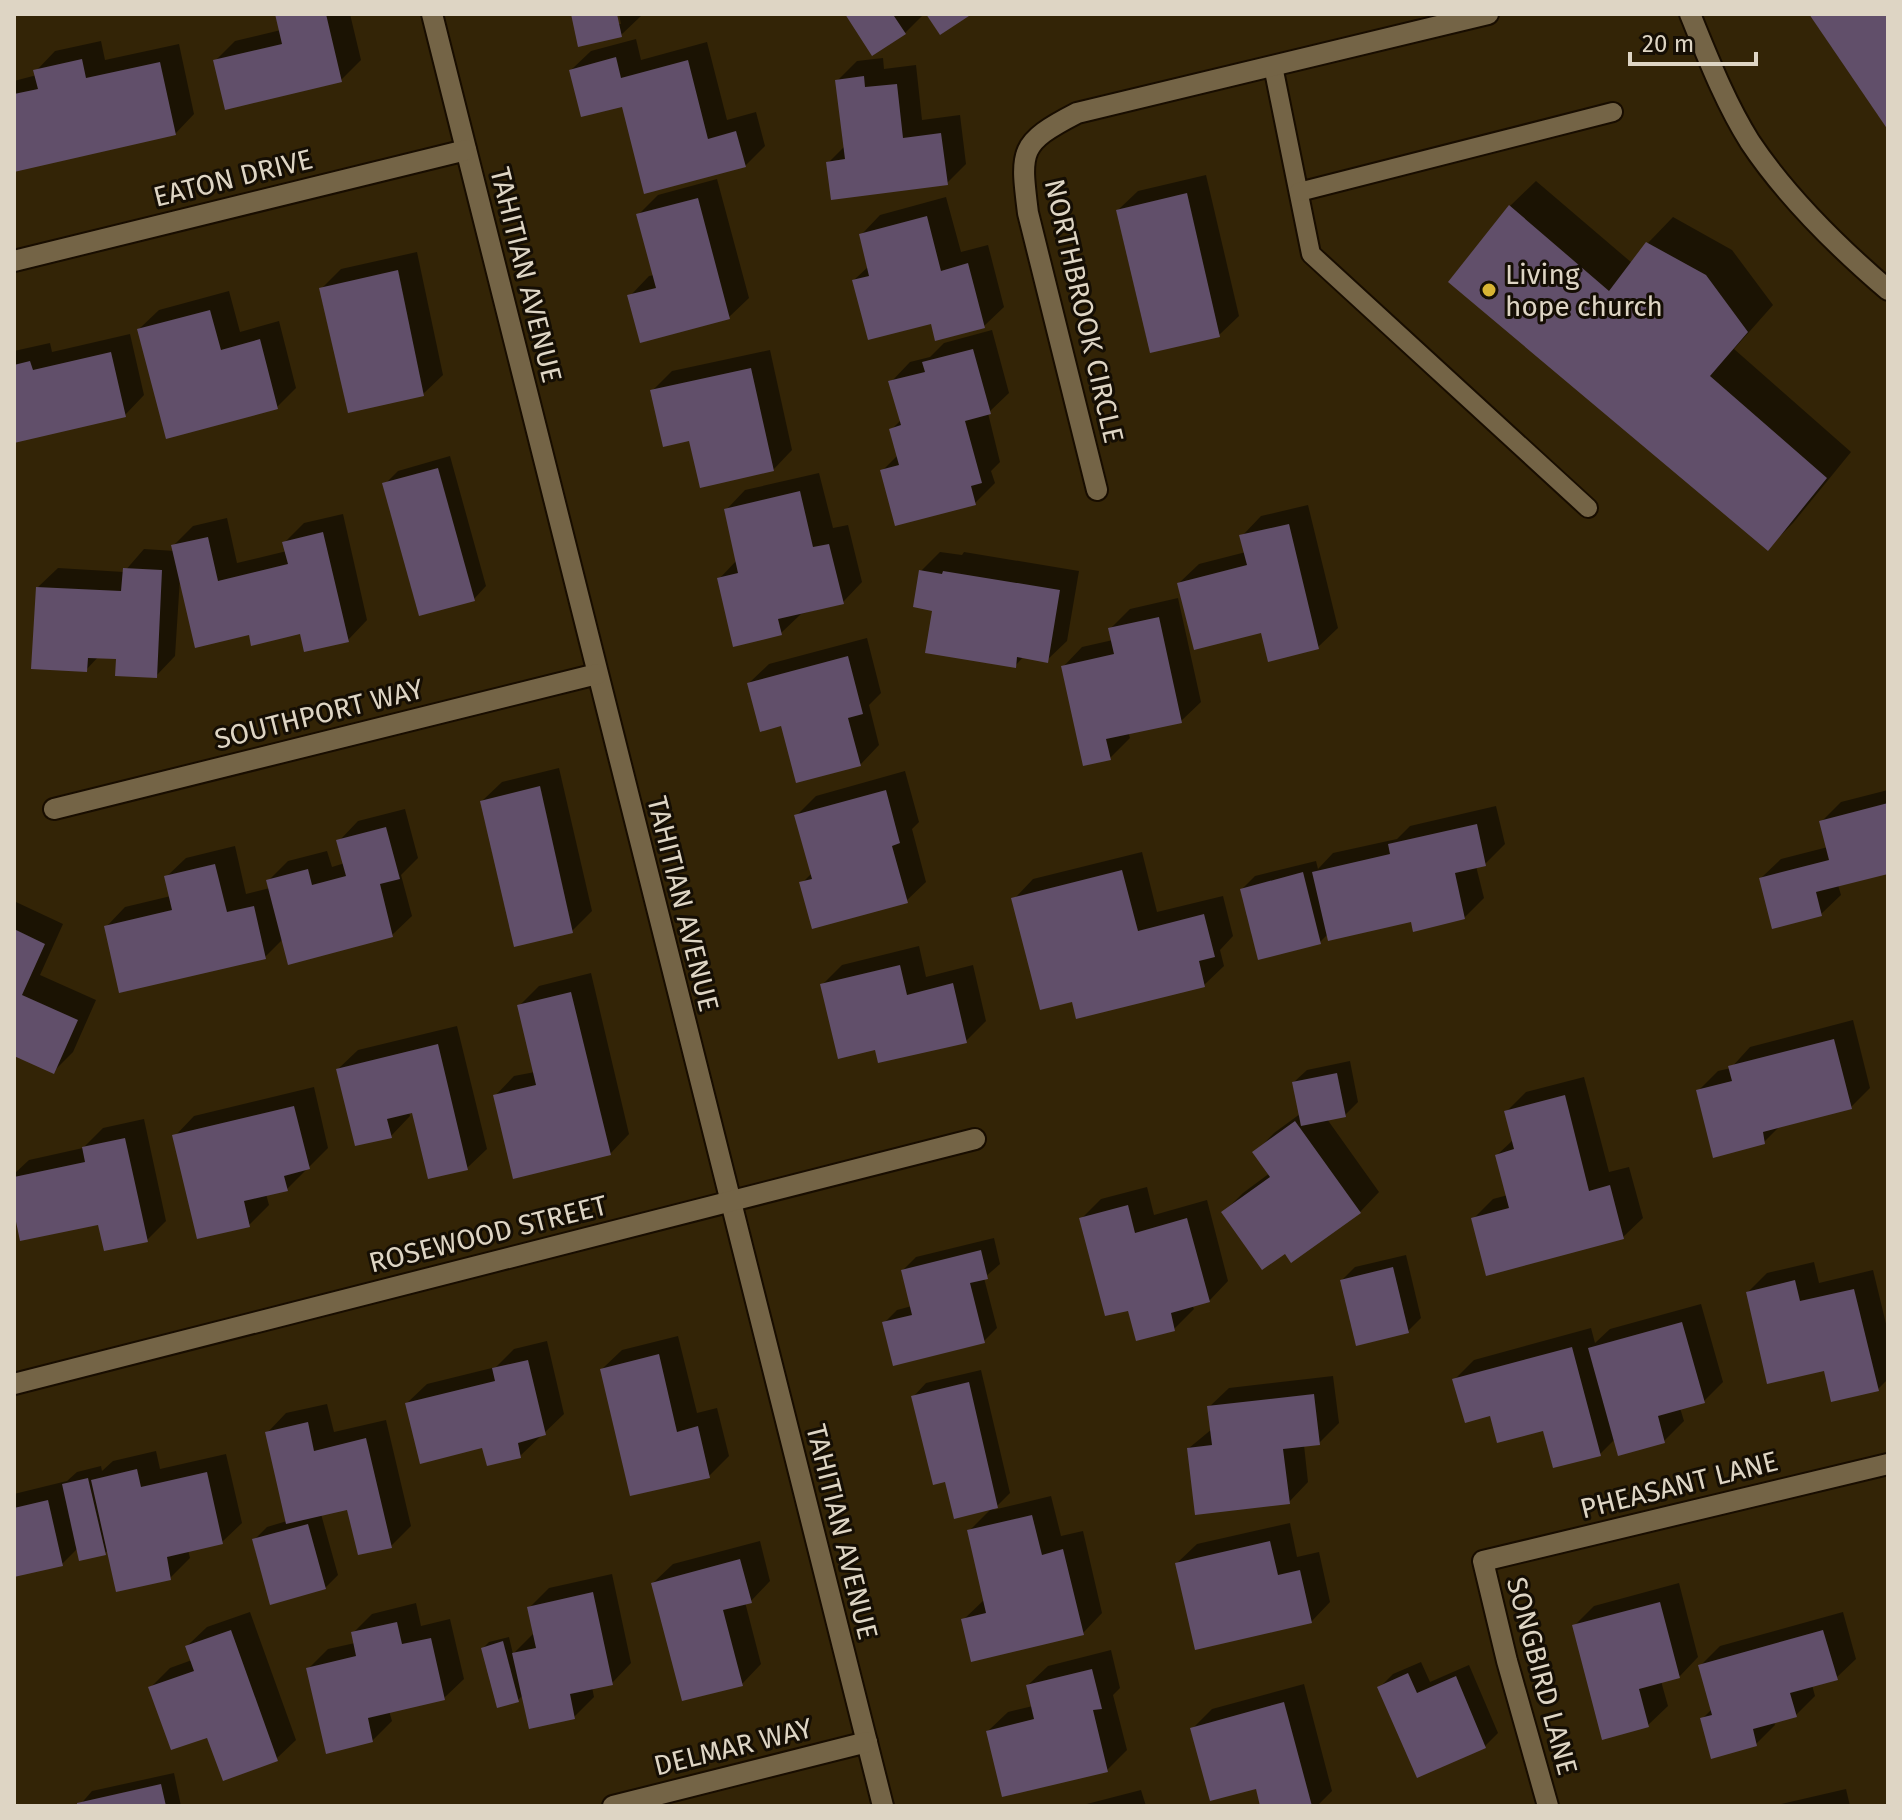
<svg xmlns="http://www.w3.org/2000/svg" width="1902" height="1820" font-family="'Fira Sans',sans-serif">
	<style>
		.shadow { fill: #0007 }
		.building { fill: #614f6a }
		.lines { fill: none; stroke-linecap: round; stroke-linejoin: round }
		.service-casing { stroke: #180d00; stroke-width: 22 }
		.minor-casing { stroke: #180d00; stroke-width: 24 }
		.tertiary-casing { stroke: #180d00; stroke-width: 24 }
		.service { stroke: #746446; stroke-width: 18 }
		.minor { stroke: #746446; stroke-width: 20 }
		.tertiary { stroke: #746446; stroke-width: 20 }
		.poi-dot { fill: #d8b434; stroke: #150e04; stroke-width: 3 }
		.labels { text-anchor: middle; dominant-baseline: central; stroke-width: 6; stroke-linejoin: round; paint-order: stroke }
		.street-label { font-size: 28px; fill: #ded5c4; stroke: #150e04 }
		.poi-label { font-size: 28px; fill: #ded5c4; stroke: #150e04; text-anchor: start }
	</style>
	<rect width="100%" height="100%" fill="#332406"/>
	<g class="shadow">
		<path d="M277,14h73l11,46 -20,20 -126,-19 20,-20 46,-11z"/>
		<path d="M573,14h42l2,10h4l-2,-10 22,2 -20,19z"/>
		<path d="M847,14h77l-19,19 -32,21z"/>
		<path d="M636,39l5,21 66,-18 20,78 29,-8 9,34 -20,20 -122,-62 -52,-34 20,-19z"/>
		<path d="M101,41l4,19 74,-16 15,70 -19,20 -161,36v-89l23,-6 -1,-4 19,-20z"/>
		<path d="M883,58l1,11 32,-4 6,55 38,-5 6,49 -19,19 -119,-20 18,-18 -9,-64 20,-20z"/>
		<path d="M1206,175l33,141 -20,19 -101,-125 20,-19z"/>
		<path d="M717,179l32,119 -20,19 -99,-21 19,-20 5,-1 -16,-60 20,-20z"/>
		<path d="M1536,181l96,82 16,-20 25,-26 59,33 41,55 -39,44 117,103 -58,71 -25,25 -258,-342z"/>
		<path d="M946,197l15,55 27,-7 16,62 -20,19 -52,-5 -78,-41 15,-14 -8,-31 19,-20z"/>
		<path d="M417,252l26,123 -20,19 -102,-105 20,-20z"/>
		<path d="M229,291l11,41 39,-11 17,67 -19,19 -138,-78 20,-19z"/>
		<path d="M992,330l17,63 -21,20 12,49 -9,9 4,12 -20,20 -93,-32 16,-16 -7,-25 10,-10 -10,-38 19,-20 20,-5 14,-14z"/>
		<path d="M130,334l14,61 -19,20 -111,26v-90l36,-8 2,9z"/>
		<path d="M770,350l22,100 -19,20 -82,-31 -39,-48 20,-20z"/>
		<path d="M450,456l36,130 -12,13 -89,-115 13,-13z"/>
		<path d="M819,473l14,55 15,-3 14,57 -19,20 -42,12 -20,19 -62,-54 18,-19 -11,-50 19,-20z"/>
		<path d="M1308,505l30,123 -20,19 -55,-16 -84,-48 20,-19 47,-12 -4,-16 19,-20z"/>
		<path d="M343,514l24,106 -19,20 -46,-8 -51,1 -71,-55 -5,78 -19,20 -38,-19 -19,-1 -13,14 -48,-83 20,-19 66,4 20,-23 31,2 -2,-5 20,-20 34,-8 10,45 50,-12 -2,-9 19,-19z"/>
		<path d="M940,552l22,3 2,-3 115,19 -12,70 -20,19 -23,-4 -9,10 -81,-57 -13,-38z"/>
		<path d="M1178,598l23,104 -20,19 -53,11 2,6 -20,20 -47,-91 19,-20 31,-7 -3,-11 20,-20z"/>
		<path d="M867,638l14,55 -12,12 10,40 -19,20 -78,-41 -33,-41 20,-19z"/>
		<path d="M559,768l33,143 -20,20 -90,-130 20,-19z"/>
		<path d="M905,771l14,51 -7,7 14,53 -20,19 -104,-18 10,-10 -15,-58 19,-19z"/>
		<path d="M1888,790v81l-50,14 3,10 -20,19 -60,-36 20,-19 47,-12 -7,-25 20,-20z"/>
		<path d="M1496,806l9,38 -20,20 -9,2 8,32 -20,20 -52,2 -84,14 -8,8 -78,-53 13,-13 61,-15 2,8 15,-16 64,-14 13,-13z"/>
		<path d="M405,809l13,49 -17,17 11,41 -20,19 -109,4 -18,18 -159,-30 19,-20 46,-11 -5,-19 20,-19 49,-12 11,48 24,-6 -2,-7 20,-20 39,-10 5,16 13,-4 -6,-22 19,-20z"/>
		<path d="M1142,852l15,60 66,-16 10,40 -13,14 4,16 -20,19 -130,15 -60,-101 19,-20z"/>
		<path d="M16,902l47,22 -23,51 56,25 -23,52 -19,19 -40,-17v-149z"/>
		<path d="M919,946l7,31 47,-12 13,56 -20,20 -90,6 -54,-62 20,-20z"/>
		<path d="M591,973l38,161 -19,20 -115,-58 19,-20 21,-4 -16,-66 20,-20z"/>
		<path d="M1853,1020l17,68 -19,19 -70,18 -17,17 -66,-51 20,-20 13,-3 19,-21z"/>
		<path d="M457,1026l30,123 -20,19 -54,-57 -4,1 1,4 -19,20 -53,-67 20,-19z"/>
		<path d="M1350,1061l8,41 -13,13 -18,4 52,73 -19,20 -75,39 -62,-38 20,-20 27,-20 -15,-20 19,-20 26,-19 -6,-32 13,-12z"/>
		<path d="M1584,1077l25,95 20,-5 14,51 -20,19 -149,-19 19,-19 15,-4 -11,-40 16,-15 -7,-28 20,-20z"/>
		<path d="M314,1087l14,61 -41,41 -21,5 3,11 -20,20 -74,-89 19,-20z"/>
		<path d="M144,1119l22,102 -19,19 -47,-18 -86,-20v-28l15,-14 54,-12 20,-20z"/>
		<path d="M1147,1187l7,28 53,-15 21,81 -19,20 -17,4 2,4 -20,20 -44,-21 -48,-90 19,-19z"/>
		<path d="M994,1238l6,26 -16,14 13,50 -13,13 -100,-18 13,-13 15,-4 -9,-36 13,-13z"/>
		<path d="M1406,1255l15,63 -13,13 -66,-51 13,-13z"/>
		<path d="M1814,1262l5,21 54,-13 15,62v47l-10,10 -53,-21 -77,-76 19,-19z"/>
		<path d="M1701,1304l22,78 -19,19 -24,7 4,13 -20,20 -49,-2 -15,15 -55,-25 -54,-15 -36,-35 19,-19 117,-32 4,15 15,-14z"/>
		<path d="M678,1336l19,77 20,-5 12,48 -20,20 -107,-107 20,-19z"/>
		<path d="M547,1341l17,73 -44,42 -36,-10 -77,-43 20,-19 69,-17 18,-18z"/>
		<path d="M981,1370l29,123 -17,17 58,-14 10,40 22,-5 19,82 -19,20 -120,-13 22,-21 -16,-68 24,-24 -46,-27 -33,-84 12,-13z"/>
		<path d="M1333,1376l6,47 -20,20 -15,2 4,37 -19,20 -100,-54 23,-19 -3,-22 20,-19z"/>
		<path d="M327,1404l7,28 52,-12 25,106 -20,20 -43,-39 -27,7 17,61 -13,13 -71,-48 13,-13 20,-6 -20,-88 19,-20z"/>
		<path d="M156,1451l4,18 66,-15 16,69 -20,19 -34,8 2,8 -20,20 -61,-29 -4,4 -27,-5 -16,16 -48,11v-81l53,-13 10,-9 24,-6 1,5 11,-10z"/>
		<path d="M1290,1523l7,34 22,-5 11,50 -19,20 -134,-59 20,-19z"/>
		<path d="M760,1541l10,40 -19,20 -6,1 16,62 -19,20 -89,-101 20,-19z"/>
		<path d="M612,1574l19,89 -19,20 -20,4 2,10 -20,20 -51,-22 -5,5 -35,-52 6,-6 20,-5 4,17 20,-20 -4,-26 20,-20z"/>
		<path d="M1679,1583l19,74 -19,20 -18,4 7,25 -20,19 -74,-99 20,-20z"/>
		<path d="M416,1603l5,23 29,-7 14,60 -20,19 -55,13 3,10 -20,20 -64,-72 20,-20 27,-6 -2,-10 19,-19z"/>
		<path d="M250,1612l46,128 -20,19 -68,-24 -58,-47 20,-20 22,-8 -5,-14 20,-19z"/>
		<path d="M1843,1612l13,47 -20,19 -24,7 3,11 -19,19 -22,6 1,4 -19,19 -54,-25 10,-10 -12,-43 20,-20z"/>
		<path d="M1111,1650l9,38 -7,7 14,55 -20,20 -119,-39 20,-19 25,-6 -5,-21 20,-19z"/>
		<path d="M1421,1662l9,20 39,-17 29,68 -13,13 -67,29 -38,-88 13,-13z"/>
		<path d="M1304,1684l28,107 -15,15h-55l-5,-19 -65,-58 20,-20z"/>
		<path d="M174,1773l7,33h-102l13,-15z"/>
		<path d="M1846,1789l4,17h-77z"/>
		<path d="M1141,1790l5,16h-67z"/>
	</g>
	<g class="building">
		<path d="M275,14h51l16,68 -117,28 -12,-50 69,-16z"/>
		<path d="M571,14h46l5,23 -44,10z"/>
		<path d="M845,14h53l-4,2 12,18 -34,22z"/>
		<path d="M926,14h46l-32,21z"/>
		<path d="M1809,14h79v116z"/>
		<path d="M616,57l5,21 67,-18 20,79 28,-8 10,36 -102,27 -22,-87 -41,10 -12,-47z"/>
		<path d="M82,59l4,19 74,-16 16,73 -162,37v-78l24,-5 -5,-19z"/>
		<path d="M864,76l1,11 32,-3 6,54 38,-5 7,52 -117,15 -5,-38 19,-3 -10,-79z"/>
		<path d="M1187,193l33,144 -70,16 -34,-143z"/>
		<path d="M698,198l32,121 -90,24 -13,-48 29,-7 -20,-74z"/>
		<path d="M1509,205l100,86 37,-49 60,33 42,57 -38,44 117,102 -59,73 -320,-269z"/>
		<path d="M927,216l14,55 27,-8 17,65 -50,13 -4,-17 -63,16 -16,-60 17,-4 -10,-42z"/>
		<path d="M398,270l26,126 -76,17 -29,-125z"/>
		<path d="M210,310l11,40 39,-11 18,70 -112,30 -29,-110z"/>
		<path d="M973,349l18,65 -26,7 17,62 -11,3 5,19 -81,21 -15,-56 19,-5 -10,-36 12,-4 -13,-44 37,-9 -3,-10z"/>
		<path d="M111,352l15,65 -112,26v-78l16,-4 3,9z"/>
		<path d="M751,368l23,103 -74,17 -11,-47 -26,6 -13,-57z"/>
		<path d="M438,468l37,133 -56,15 -37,-133z"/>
		<path d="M800,491l13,56 16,-3 15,60 -66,15 4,16 -49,12 -16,-69 21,-5 -14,-64z"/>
		<path d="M1289,524l30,125 -51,13 -7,-29 -67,17 -17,-67 70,-18 -8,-30z"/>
		<path d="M323,532l26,110 -45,10 -4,-18 -49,12 -2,-11 -54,13 -24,-103 37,-8 10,44 70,-17 -6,-22z"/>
		<path d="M123,568l39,2 -5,108 -42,-2 1,-17 -28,-1 -1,14 -56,-3 5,-82 85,4z"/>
		<path d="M919,570l23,4 1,-3 117,19 -12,73 -31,-6 -1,11 -91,-15 7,-42 -19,-4z"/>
		<path d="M1159,617l23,106 -76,16 5,21 -28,6 -22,-100 53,-12 -6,-26z"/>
		<path d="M848,656l15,58 -15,4 13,48 -65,17 -15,-57 -21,6 -13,-49z"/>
		<path d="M540,786l33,147 -59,14 -34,-146z"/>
		<path d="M886,790l14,53 -8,3 16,57 -96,26 -13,-47 13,-3 -18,-64z"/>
		<path d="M1888,803v71l-72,18 6,24 -50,13 -13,-51 70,-18 -10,-39z"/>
		<path d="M1477,824l9,42 -31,7 10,46 -52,13 -2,-10 -83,19 -16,-69 78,-18 -2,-10z"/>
		<path d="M386,827l14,52 -20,5 13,53 -105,28 -22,-85 42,-11 4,16 34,-9 -10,-36z"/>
		<path d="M215,864l12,48 27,-6 12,53 -147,34 -15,-67 68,-16 -8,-34z"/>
		<path d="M1122,870l16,61 66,-17 11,43 -16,4 6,26 -129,32 -4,-17 -32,8 -29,-112z"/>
		<path d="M1303,872l18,72 -63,16 -18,-71z"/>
		<path d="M14,929l31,15 -23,51 56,25 -24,54 -40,-18z"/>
		<path d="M900,965l7,30 46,-12 14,60 -89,20 -3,-13 -37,9 -18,-75z"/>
		<path d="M571,992l40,163 -98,24 -20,-84 43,-10 -19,-80z"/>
		<path d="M1834,1039l18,70 -89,23 2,12 -52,14 -17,-68 36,-9 -4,-15z"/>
		<path d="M438,1044l30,126 -40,9 -16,-66 -25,6 5,19 -37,8 -19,-77z"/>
		<path d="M1337,1073l9,44 -45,9 -9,-44z"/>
		<path d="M1565,1095l24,96 21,-6 14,54 -138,37 -15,-58 38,-10 -14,-53 19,-6 -10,-38z"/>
		<path d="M294,1106l16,63 -26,7 4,15 -44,10 6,26 -53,12 -25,-104z"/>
		<path d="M1295,1121l66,92 -70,50 -6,-9 -23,16 -41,-58 49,-35 -18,-25z"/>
		<path d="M125,1138l23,104 -44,9 -6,-26 -78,16 -6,-29v-35l71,-15 -3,-15z"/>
		<path d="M1128,1205l7,28 52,-15 23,84 -39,11 4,18 -39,10 -8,-30 -23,5 -26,-98z"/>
		<path d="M981,1250l7,29 -18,4 15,60 -92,23 -11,-44 30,-7 -11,-45z"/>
		<path d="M1393,1267l16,66 -53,13 -16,-66z"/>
		<path d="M1795,1280l5,21 54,-12 25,102 -48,11 -7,-31 -57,13 -21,-92z"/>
		<path d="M1682,1322l23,81 -47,13 7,27 -47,13 -30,-108z"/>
		<path d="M1572,1347l29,109 -48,12 -10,-37 -46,12 -7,-27 -25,7 -13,-44z"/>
		<path d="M659,1354l18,78 21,-6 12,52 -80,18 -30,-127z"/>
		<path d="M528,1360l18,75 -28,8 3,15 -34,8 -5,-18 -62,16 -15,-61 90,-22 -3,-13z"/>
		<path d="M969,1382l29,126 -44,11 -9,-37 -12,3 -22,-89z"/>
		<path d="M1314,1394l6,51 -37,4 7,55 -95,11 -8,-67 25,-3 -5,-39z"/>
		<path d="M308,1422l6,29 52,-13 26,110 -34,7 -11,-45 -61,14 -21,-92z"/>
		<path d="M137,1469l4,18 66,-15 16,72 -56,13 4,23 -55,12 -25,-112z"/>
		<path d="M88,1478l18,77 -27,6 -17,-77z"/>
		<path d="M48,1500l15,66 -49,11v-69z"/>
		<path d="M1032,1515l10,40 21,-6 21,86 -113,27 -10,-43 25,-6 -19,-83z"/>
		<path d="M308,1524l18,65 -56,16 -18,-66z"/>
		<path d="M1270,1541l8,34 22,-5 12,53 -117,27 -20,-87z"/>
		<path d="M740,1559l12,44 -29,7 20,76 -61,15 -31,-118z"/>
		<path d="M593,1592l20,93 -43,9 5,25 -46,10 -17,-76 24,-5 -9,-41z"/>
		<path d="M1660,1602l20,76 -41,11 10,38 -47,13 -30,-115z"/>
		<path d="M397,1622l5,22 29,-6 14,62 -77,18 5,24 -47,12 -20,-86 50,-12 -5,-24z"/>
		<path d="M231,1630l47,131 -55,20 -16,-43 -36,12 -23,-63 46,-16 -9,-25z"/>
		<path d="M1823,1630l15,50 -48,13 7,24 -44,12 4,17 -46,13 -11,-41 12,-3 -14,-50z"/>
		<path d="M503,1641l16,61 -22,6 -16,-60z"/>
		<path d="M1092,1669l10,40 -9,1 15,62 -106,25 -16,-66 48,-12 -8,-34z"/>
		<path d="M1408,1673l9,20 39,-17 30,72 -69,30 -40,-91z"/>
		<path d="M1284,1702l28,104h-52l-4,-17 -46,12 -20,-73z"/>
		<path d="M161,1784l5,22h-89v-3z"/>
	</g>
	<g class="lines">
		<g class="service-casing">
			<g id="service">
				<path d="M1273,66l38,188 277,254"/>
				<path d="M1299,192l314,-80"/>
			</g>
		</g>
		<g class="minor-casing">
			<g id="minor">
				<path d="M432,14l451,1792"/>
				<path d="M14,261l452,-111"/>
				<path d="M1097,490l-69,-277c-8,-63 -9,-70 49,-100l411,-99"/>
				<path d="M54,809l543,-135"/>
				<path d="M14,1384l961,-245"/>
				<path d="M613,1806l254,-64"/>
				<path d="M1548,1806l-41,-145 -24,-100 405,-97"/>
			</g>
		</g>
		<g class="tertiary-casing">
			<path id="tertiary" d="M1690,14c18,44 35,88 60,128 36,54 89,106 138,148"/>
		</g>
		<use href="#service" class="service"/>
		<use href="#minor" class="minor"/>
		<use href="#tertiary" class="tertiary"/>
	</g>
	<circle class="poi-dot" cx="1489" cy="290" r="8"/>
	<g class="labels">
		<g class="street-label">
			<text transform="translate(233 178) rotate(-14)">EATON DRIVE</text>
			<text transform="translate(526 275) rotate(76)">TAHITIAN AVENUE</text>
			<text transform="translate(1084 311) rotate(77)">NORTHBROOK CIRCLE</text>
			<text transform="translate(319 714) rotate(-14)">SOUTHPORT WAY</text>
			<text transform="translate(683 904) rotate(76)">TAHITIAN AVENUE</text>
			<text transform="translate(488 1234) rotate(-14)">ROSEWOOD STREET</text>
			<text transform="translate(1679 1485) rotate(-14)">PHEASANT LANE</text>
			<text transform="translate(842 1532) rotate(76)">TAHITIAN AVENUE</text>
			<text transform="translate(1542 1676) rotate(75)">SONGBIRD LANE</text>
			<text transform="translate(733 1747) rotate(-14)">DELMAR WAY</text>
		</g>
		<g class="poi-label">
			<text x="1505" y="274">Living<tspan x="1505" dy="32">hope church</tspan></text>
		</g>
	</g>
	<rect width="1902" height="1820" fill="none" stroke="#ded5c4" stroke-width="32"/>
	<path d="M1630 52v12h126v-12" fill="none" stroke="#ded5c4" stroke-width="4"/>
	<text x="1642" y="52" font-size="24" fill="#ded5c4" stroke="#150e04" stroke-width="6" paint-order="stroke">20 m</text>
</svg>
